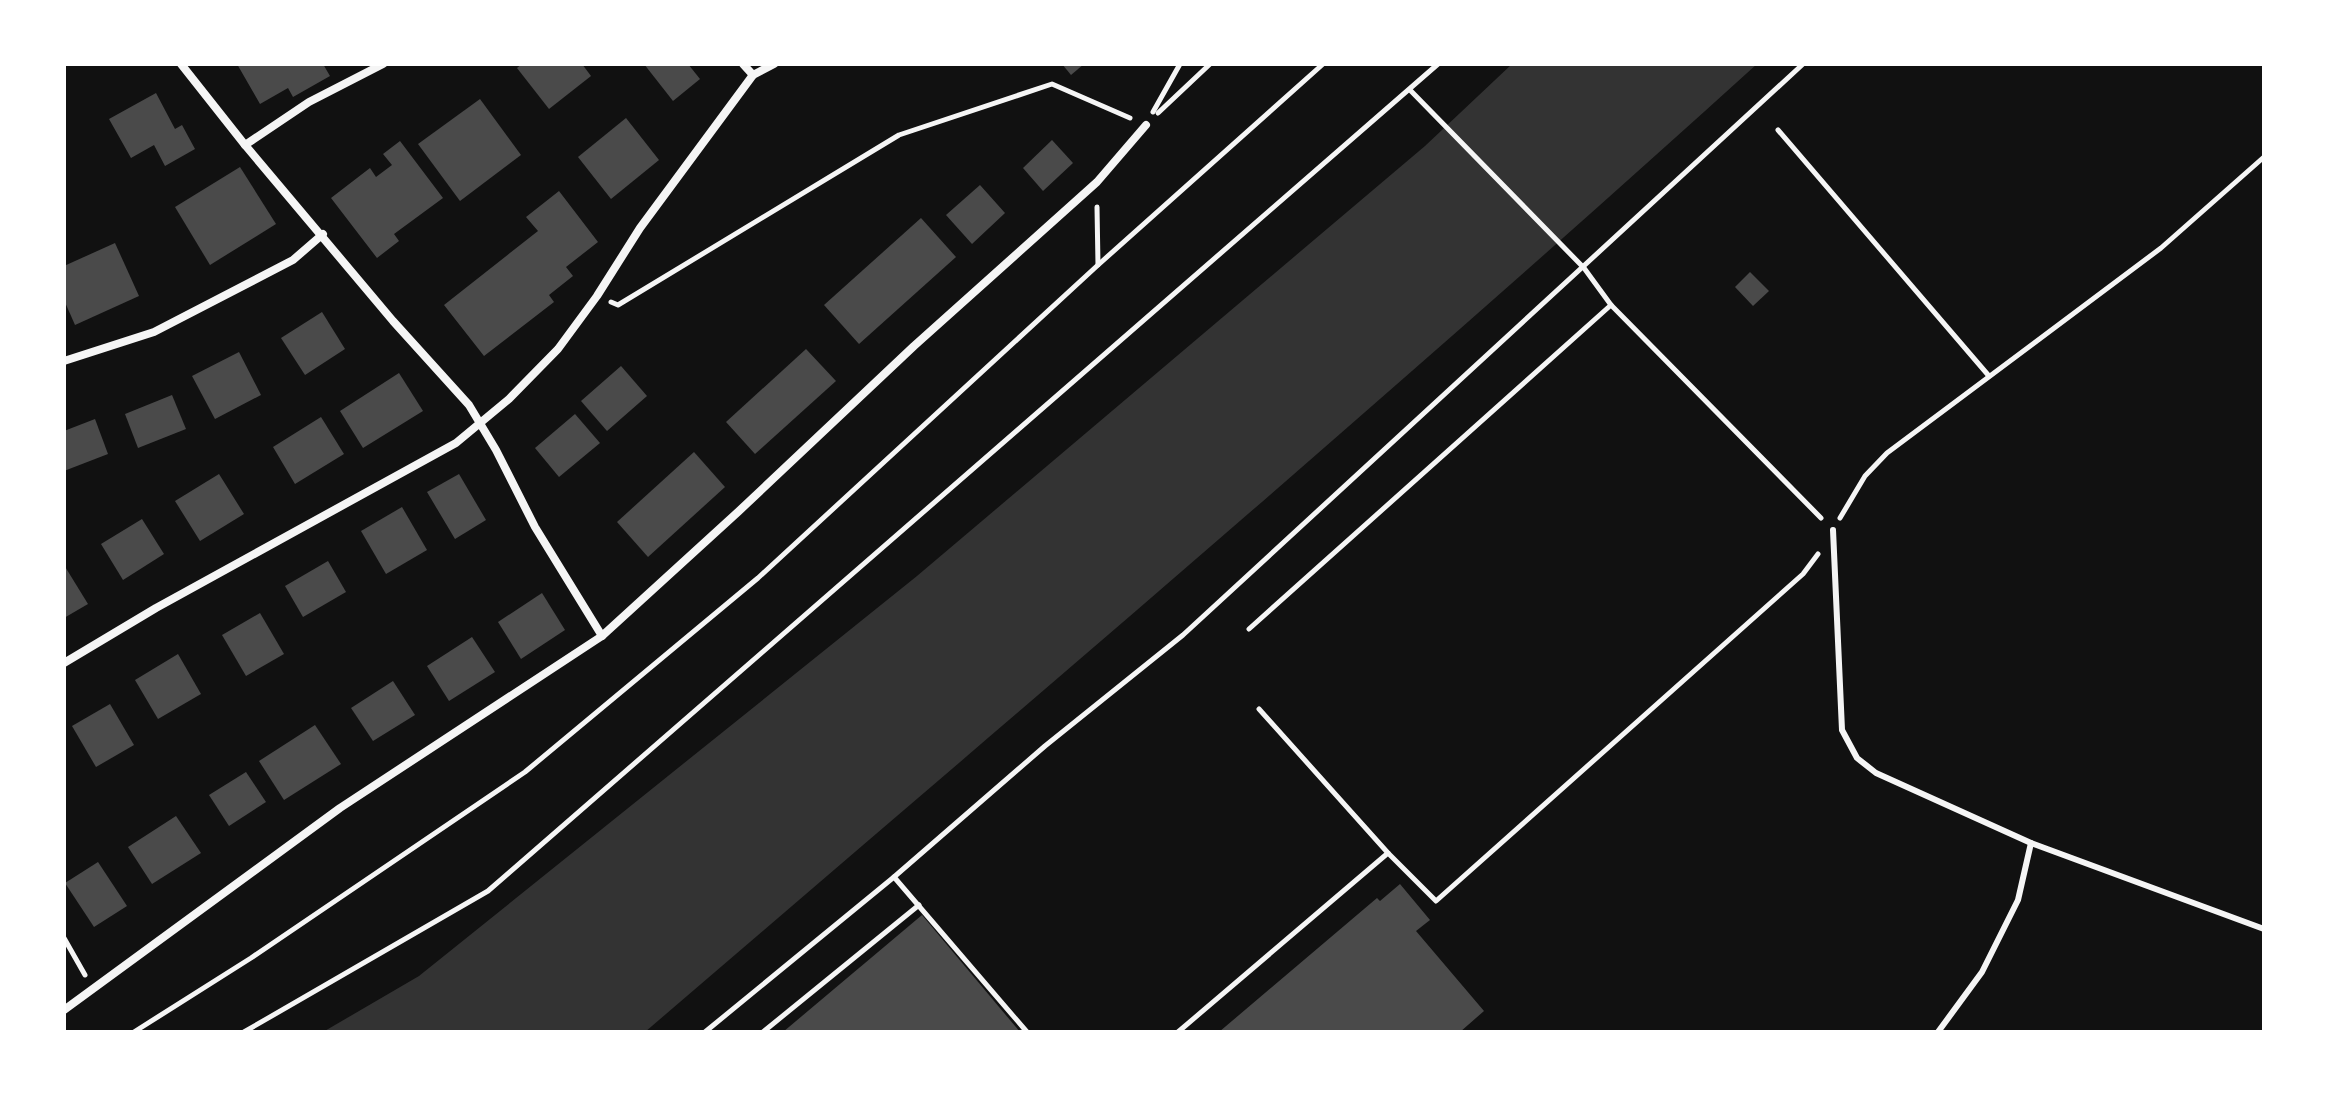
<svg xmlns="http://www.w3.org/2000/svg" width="2328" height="1096" font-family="'Fira Sans Condensed',sans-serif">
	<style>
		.water { fill: #333 }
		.building { fill: #4a4a4a }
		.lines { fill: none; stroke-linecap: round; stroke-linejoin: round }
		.path { stroke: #f5f5f5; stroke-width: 5 }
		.service { stroke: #f5f5f5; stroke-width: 6 }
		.minor { stroke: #f5f5f5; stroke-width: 8 }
	</style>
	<rect width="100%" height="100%" fill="#111"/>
	<path class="water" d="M1512,64h245c-364,330 -739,648 -1112,968h-322l96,-56 498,-400 508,-430z"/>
	<g class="building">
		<path d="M237,64h86l7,12 -37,21 -5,-9 -28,16z"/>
		<path d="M522,64h60l9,12 -42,33 -32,-41z"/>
		<path d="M644,64h44l12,15 -27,22z"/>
		<path d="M1062,64h22l-13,11z"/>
		<path d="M156,93l19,36 7,-4 13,24 -30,17 -11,-21 -23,13 -22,-39z"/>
		<path d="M480,99l41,56 -61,46 -42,-57z"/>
		<path d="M626,118l33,42 -48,39 -33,-42z"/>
		<path d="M1052,140l21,23 -30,28 -20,-23z"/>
		<path d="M400,141l43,57 -49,36 5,7 -22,17 -46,-60 39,-30 6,9 16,-12 -9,-11z"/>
		<path d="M240,167l36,57 -66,41 -35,-58z"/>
		<path d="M980,185l25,28 -33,31 -26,-29z"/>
		<path d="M559,191l39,51 -32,25 7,9 -24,19 5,7 -70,54 -40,-51 94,-74 -12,-14z"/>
		<path d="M921,218l35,39 -97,87 -35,-39z"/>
		<path d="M115,243l24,53 -64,29 -11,-25v-34z"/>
		<path d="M1750,272l19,19 -16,15 -18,-19z"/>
		<path d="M322,312l23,37 -40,26 -24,-37z"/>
		<path d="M806,349l30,32 -81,73 -29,-32z"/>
		<path d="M239,352l22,43 -46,24 -23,-43z"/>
		<path d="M621,366l26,30 -40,35 -26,-30z"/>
		<path d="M399,373l24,38 -60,37 -23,-37z"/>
		<path d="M172,395l14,34 -48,19 -13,-34z"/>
		<path d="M575,414l25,29 -41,34 -24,-29z"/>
		<path d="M321,417l23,37 -49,30 -22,-37z"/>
		<path d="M95,419l13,35 -44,17v-40z"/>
		<path d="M694,452l31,35 -77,70 -31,-35z"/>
		<path d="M219,474l25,40 -44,27 -25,-40z"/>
		<path d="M459,474l27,46 -31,19 -28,-47z"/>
		<path d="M402,507l25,43 -41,24 -25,-43z"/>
		<path d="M142,519l22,35 -41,26 -22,-36z"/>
		<path d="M328,561l18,31 -43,25 -18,-31z"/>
		<path d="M64,565l24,39 -24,14z"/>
		<path d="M542,593l23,37 -44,29 -23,-37z"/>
		<path d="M260,613l24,41 -38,22 -24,-41z"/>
		<path d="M472,637l23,35 -46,29 -22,-35z"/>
		<path d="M178,654l23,40 -43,25 -23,-39z"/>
		<path d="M393,681l22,34 -42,26 -22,-33z"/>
		<path d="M110,704l24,41 -38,22 -24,-41z"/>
		<path d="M315,725l26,39 -57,36 -25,-39z"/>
		<path d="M246,772l20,30 -37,24 -20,-31z"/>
		<path d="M176,816l25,37 -49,31 -24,-37z"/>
		<path d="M98,862l29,44 -33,21 -29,-44z"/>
		<path d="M1400,884l30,36 -14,11 68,80 -24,21h-241l158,-134 3,3z"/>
		<path d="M922,915l98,117h-237z"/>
	</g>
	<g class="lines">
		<g class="path">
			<path d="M1410,90l174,178 27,37 210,213"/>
			<path d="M1153,112l27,-48"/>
			<path d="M1158,113l52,-49"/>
			<path d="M1778,130l211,246"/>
			<path d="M1097,207l1,58"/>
			<path d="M611,302l7,3 281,-170 153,-51 78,34"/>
			<path d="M1840,518l25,-42 22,-23 274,-205 103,-91"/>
			<path d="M1249,629l362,-324"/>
			<path d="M1259,709l129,144"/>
			<path d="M894,877l133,155"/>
			<path d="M64,938l21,37"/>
			<path d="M134,1032l117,-74 274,-186 233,-194 340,-313 225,-201"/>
			<path d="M244,1032l244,-141 950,-827"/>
			<path d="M705,1032l189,-155 151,-131 138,-111 620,-571"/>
			<path d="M763,1032l156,-127"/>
			<path d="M1178,1032l210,-179 48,48 367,-327 15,-20"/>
		</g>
		<g class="service">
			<path d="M1833,530l9,200 15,28 19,15 155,70 233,86"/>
			<path d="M1938,1032l44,-60 36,-72 13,-57"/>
		</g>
		<g class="minor">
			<path d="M181,64l64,81 148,176 76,84 27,45 39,77 67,109"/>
			<path d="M743,64l10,11"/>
			<path d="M245,145l64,-43 74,-38"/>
			<path d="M64,361l90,-29 139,-72 30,-26"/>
			<path d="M64,663l92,-55 300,-165 53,-44 49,-50 39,-53 43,-68 113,-153 21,-11"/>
			<path d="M64,1010l276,-202 262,-172 137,-125 175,-165 183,-164 49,-57"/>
		</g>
	</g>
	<rect width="2328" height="1096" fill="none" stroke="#ffffff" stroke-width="132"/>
</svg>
